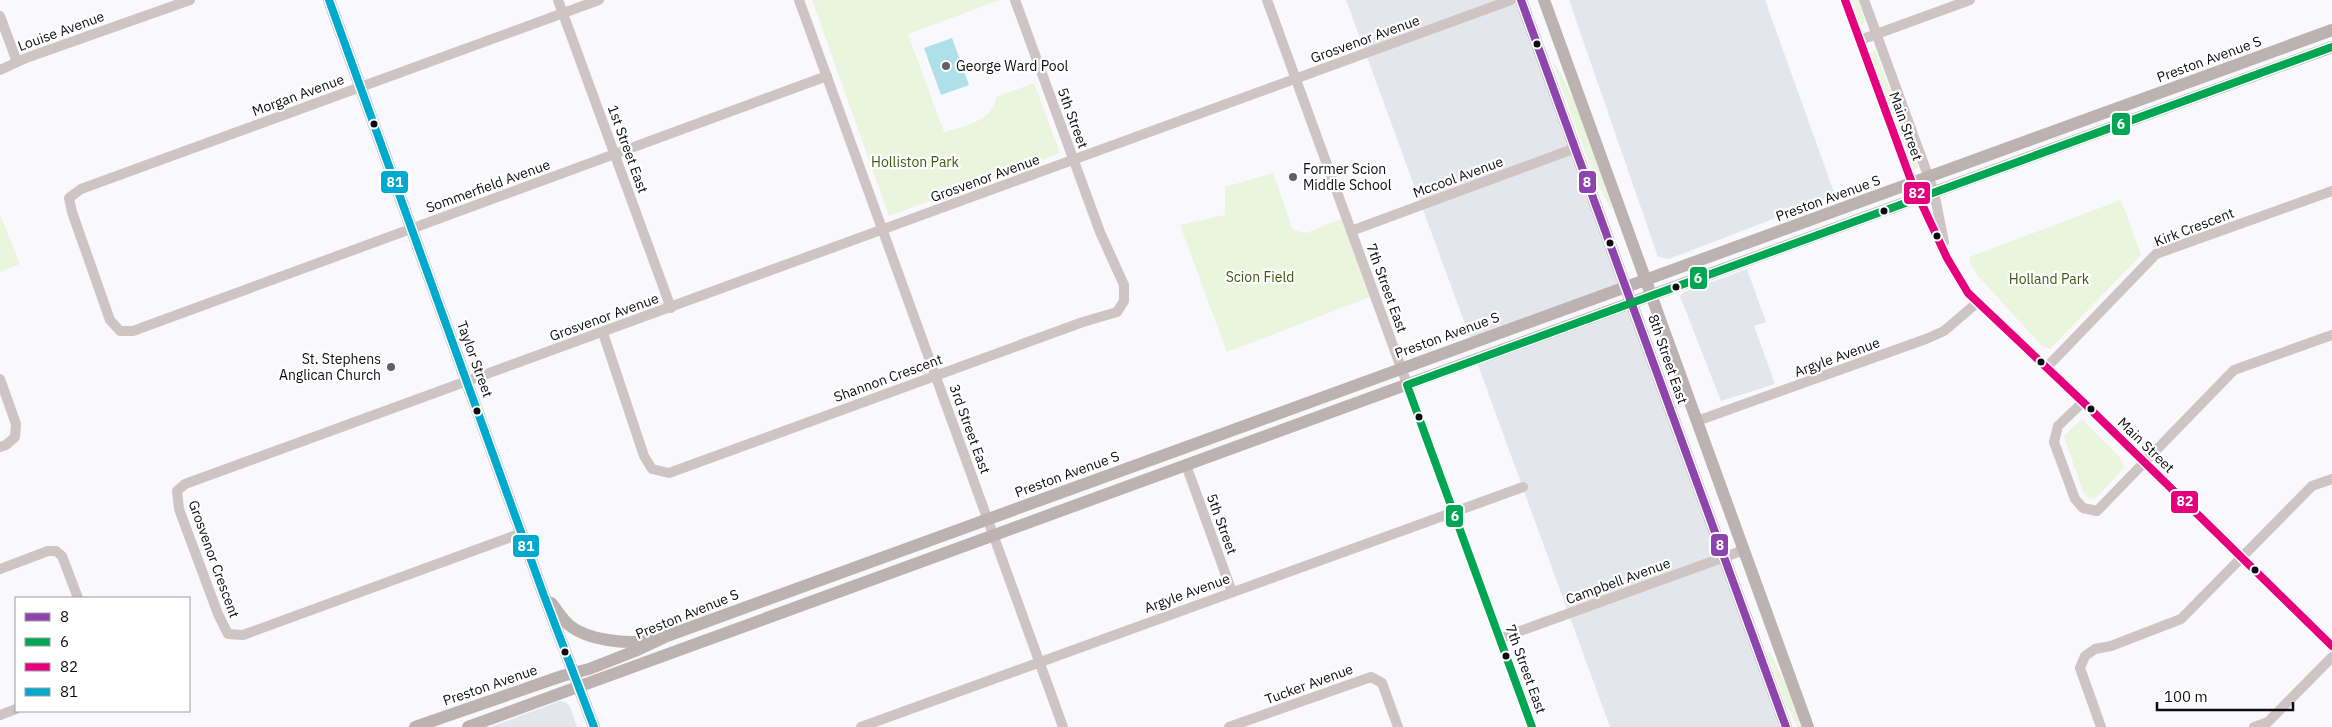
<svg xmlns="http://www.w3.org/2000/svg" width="2332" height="727" font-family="'IBM Plex Sans',sans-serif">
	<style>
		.built { fill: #e4e6ee }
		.green { fill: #eaf5de }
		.water { fill: #aee0e9 }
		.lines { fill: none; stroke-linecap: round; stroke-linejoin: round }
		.minor { stroke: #cdc4c3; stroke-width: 10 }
		.major { stroke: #bcb2b1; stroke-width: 12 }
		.bus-1-casing { stroke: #fff; stroke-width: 11 }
		.bus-2-casing { stroke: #fff; stroke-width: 11 }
		.bus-3-casing { stroke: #fff; stroke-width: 11 }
		.bus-4-casing { stroke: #fff; stroke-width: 11 }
		.bus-1 { stroke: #8e44ad; stroke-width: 8 }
		.bus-2 { stroke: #00a651; stroke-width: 8 }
		.bus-3 { stroke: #e5007d; stroke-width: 8 }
		.bus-4 { stroke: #00a9ce; stroke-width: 8 }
		.bus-dot { fill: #0c0d11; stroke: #fff; stroke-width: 2 }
		.poi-dot { fill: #5f5f64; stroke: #fff; stroke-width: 2 }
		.labels { text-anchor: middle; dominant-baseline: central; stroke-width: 4.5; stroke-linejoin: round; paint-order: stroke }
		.street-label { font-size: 14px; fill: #0c0d11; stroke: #fff }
		.poi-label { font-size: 14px; fill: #0c0d11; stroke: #fff; text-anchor: start }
		.park-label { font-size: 14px; fill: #405a10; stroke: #fff }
		.line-badge { stroke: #fff; stroke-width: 2 }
		.badge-label { font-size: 14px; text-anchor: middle; font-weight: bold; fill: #fff }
	</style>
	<rect width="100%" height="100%" fill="#f8f8fd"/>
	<g class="built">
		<path d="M1346,0h175l105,286 -154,57z"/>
		<path d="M1569,0h196l70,195 -166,64 -11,-2z"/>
		<path d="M1747,269l19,53 -12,4 21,58 -54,17 -41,-105 4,-4z"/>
		<path d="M1632,301l154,426h-176l-132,-362 -2,-6z"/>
		<path d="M560,701l7,2 3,4 7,20h-86z"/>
	</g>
	<g class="green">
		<path d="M812,0h188l-92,34 36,98c19,-5 51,-12 52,-35l38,-14 26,70 -171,63z"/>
		<path d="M1850,0h8l7,21 -2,4 -4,-1z"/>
		<path d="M1875,50l43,114v3l-4,3 -44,-116z"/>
		<path d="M1555,63l20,39 37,105 -2,1 -17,-34 -40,-110z"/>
		<path d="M1273,173l20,57 13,3 40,-16 29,78 -148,57 -47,-127 45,-10v-28z"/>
		<path d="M2121,200l20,55 -91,94 -8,-3 -64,-70 -7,-11 -2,-8z"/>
		<path d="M0,214l20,50 -20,8z"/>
		<path d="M2082,419l39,40 3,9 -29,31 -6,-1 -6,-6 -19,-56z"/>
		<path d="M1770,652l15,31 16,44h-3l-13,-24 -18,-50z"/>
	</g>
	<path class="water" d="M952,38l17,47 -28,10 -17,-47z"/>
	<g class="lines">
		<g class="minor">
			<path d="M558,0l113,308"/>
			<path d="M599,0l-518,189 -12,9 3,14 38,108 10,11h13l694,-255"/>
			<path d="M799,0l264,727"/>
			<path d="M1267,0l265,727"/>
			<path d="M1845,0l67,183 35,75 21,35 115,109 249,244"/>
			<path d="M1864,0l70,192 10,50"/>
			<path d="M0,16l17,46"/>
			<path d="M1860,40l110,-40"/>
			<path d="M0,70l26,-12 164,-58"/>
			<path d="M1351,231l222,-82"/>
			<path d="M603,333l41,123 8,13 17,4 414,-151 34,-10 7,-11v-16l-24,-53 -85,-232"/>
			<path d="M2047,367l109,-113 176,-63"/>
			<path d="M0,379l16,45 -1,13 -9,8 -6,2"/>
			<path d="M2083,402l-25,24 -4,16 21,57 8,9 14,3 137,-141 98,-35"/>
			<path d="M1697,421l229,-82 18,-8 34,-29"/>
			<path d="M1186,465l46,127"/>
			<path d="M522,533l-279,102 -15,-1 -10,-20 -39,-105 -2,-18 8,-7 1326,-484"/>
			<path d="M0,569l48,-18h8l6,5 16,42"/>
			<path d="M1501,638l243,-88"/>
			<path d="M0,715l16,-6"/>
			<path d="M861,727l662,-240"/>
			<path d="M1229,727l142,-50 11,6 16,44"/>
			<path d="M2101,727l-21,-59 5,-12 10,-7 16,-3 70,-27 131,-133 20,-7"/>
			<path d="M2254,727l14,-5 64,-65"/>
		</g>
		<g class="major">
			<path d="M329,0l214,593 51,134"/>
			<path d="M1521,0l265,727"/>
			<path d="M1544,0l264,727"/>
			<path d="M551,603c6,7 11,16 18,22 18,15 58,20 81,15"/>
			<path d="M415,727l147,-51 27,-7 46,-18 32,-15 1665,-606"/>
			<path d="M468,727l1864,-680"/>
		</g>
		<g class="bus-1-casing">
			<path id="bus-1" d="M1521,0l265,727"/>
		</g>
		<g class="bus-2-casing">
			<path id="bus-2" d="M1532,727l-125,-342 925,-338"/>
		</g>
		<g class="bus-3-casing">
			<path id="bus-3" d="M1845,0l67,183 35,75 21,35 115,109 249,244"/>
		</g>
		<g class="bus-4-casing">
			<path id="bus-4" d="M329,0l214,593 51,134"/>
		</g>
		<use href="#bus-1" class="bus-1"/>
		<use href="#bus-2" class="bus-2"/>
		<use href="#bus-3" class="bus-3"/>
		<use href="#bus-4" class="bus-4"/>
	</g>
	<g class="bus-dot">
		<circle cx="1537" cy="44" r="4.5"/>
		<circle cx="374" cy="124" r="4.5"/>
		<circle cx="1884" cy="211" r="4.5"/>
		<circle cx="1937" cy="236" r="4.5"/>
		<circle cx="1610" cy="243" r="4.5"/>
		<circle cx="1676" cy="287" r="4.5"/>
		<circle cx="2041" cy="362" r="4.5"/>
		<circle cx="2091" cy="409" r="4.5"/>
		<circle cx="477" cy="411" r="4.5"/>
		<circle cx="1419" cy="417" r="4.5"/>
		<circle cx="2255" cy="570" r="4.5"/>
		<circle cx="565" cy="652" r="4.5"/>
		<circle cx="1506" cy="656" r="4.5"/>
	</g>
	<g class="poi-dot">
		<circle cx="946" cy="66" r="5"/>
		<circle cx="1293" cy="177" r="5"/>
		<circle cx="391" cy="367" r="5"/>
	</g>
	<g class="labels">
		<g class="street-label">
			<text transform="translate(61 31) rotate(-20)">Louise Avenue</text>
			<text transform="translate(1365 39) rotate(-20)">Grosvenor Avenue</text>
			<text transform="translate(2209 59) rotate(-20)">Preston Avenue S</text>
			<text transform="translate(298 95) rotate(-20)">Morgan Avenue</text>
			<text transform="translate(1073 118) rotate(70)">5th Street</text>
			<text transform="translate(1906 126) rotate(70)">Main Street</text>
			<text transform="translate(628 149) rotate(70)">1st Street East</text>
			<text transform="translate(1458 177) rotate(-20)">Mccool Avenue</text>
			<text transform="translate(985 178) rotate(-20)">Grosvenor Avenue</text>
			<text transform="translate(488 186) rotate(-20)">Sommerfield Avenue</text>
			<text transform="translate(1828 198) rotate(-20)">Preston Avenue S</text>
			<text transform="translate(2194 227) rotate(-21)">Kirk Crescent</text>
			<text transform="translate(1387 288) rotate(70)">7th Street East</text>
			<text transform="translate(604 317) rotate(-20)">Grosvenor Avenue</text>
			<text transform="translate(1447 335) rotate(-20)">Preston Avenue S</text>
			<text transform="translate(1837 357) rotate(-20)">Argyle Avenue</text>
			<text transform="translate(475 359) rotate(70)">Taylor Street</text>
			<text transform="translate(1668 359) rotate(71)">8th Street East</text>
			<text transform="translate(888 378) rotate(-20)">Shannon Crescent</text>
			<text transform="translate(970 429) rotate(70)">3rd Street East</text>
			<text transform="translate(2146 445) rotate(44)">Main Street</text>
			<text transform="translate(1067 474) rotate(-20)">Preston Avenue S</text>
			<text transform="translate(1222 524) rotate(70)">5th Street</text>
			<text transform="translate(214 559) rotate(70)">Grosvenor Crescent</text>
			<text transform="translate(1618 581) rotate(-20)">Campbell Avenue</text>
			<text transform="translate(1187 593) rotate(-20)">Argyle Avenue</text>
			<text transform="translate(687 614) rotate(-22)">Preston Avenue S</text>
			<text transform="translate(1526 669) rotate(70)">7th Street East</text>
			<text transform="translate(1309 684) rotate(-20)">Tucker Avenue</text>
			<text transform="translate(490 685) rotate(-19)">Preston Avenue</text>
		</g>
		<g class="poi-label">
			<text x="956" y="66">George Ward Pool</text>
			<text x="1303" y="169">Former Scion<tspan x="1303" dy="16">Middle School</tspan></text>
			<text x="381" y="359" text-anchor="end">St. Stephens<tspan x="381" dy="16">Anglican Church</tspan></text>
		</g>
		<g class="park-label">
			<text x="915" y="162">Holliston Park</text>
			<text x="1260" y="277">Scion Field</text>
			<text x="2049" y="279">Holland Park</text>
		</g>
	</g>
	<g class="line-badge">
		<rect x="2111" y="112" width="20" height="24" rx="5" fill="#00a651"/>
		<rect x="1578" y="170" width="19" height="24" rx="5" fill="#8e44ad"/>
		<rect x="380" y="170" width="29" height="24" rx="5" fill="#00a9ce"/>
		<rect x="1903" y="181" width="28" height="24" rx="5" fill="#e5007d"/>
		<rect x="1689" y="266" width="19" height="24" rx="5" fill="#00a651"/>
		<rect x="2170" y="490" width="29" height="24" rx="5" fill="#e5007d"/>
		<rect x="1445" y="504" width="19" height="24" rx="5" fill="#00a651"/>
		<rect x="1710" y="533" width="19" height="24" rx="5" fill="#8e44ad"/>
		<rect x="512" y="534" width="28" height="24" rx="5" fill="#00a9ce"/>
	</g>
	<g class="badge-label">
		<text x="2121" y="129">6</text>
		<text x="1587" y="187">8</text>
		<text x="395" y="187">81</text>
		<text x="1917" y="198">82</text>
		<text x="1698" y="283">6</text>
		<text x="2185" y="506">82</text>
		<text x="1455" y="521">6</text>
		<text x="1720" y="550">8</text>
		<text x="526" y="551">81</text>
	</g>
	<rect x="15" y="597" width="175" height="115" fill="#ffffff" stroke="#9e9ea0"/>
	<rect x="25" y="613" width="25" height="8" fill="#8e44ad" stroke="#9e9ea0"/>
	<text x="60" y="622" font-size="15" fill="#0c0d11">8</text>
	<rect x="25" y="638" width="25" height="8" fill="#00a651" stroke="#9e9ea0"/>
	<text x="60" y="647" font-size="15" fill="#0c0d11">6</text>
	<rect x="25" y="663" width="25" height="8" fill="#e5007d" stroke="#9e9ea0"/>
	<text x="60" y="672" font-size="15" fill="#0c0d11">82</text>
	<rect x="25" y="688" width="25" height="8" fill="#00a9ce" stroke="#9e9ea0"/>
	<text x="60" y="697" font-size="15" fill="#0c0d11">81</text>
	<path d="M2157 702v8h136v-8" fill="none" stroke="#0c0d11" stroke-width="2.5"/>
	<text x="2164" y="702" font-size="15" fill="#0c0d11" stroke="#ffffff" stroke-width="4" paint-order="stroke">100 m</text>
</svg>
